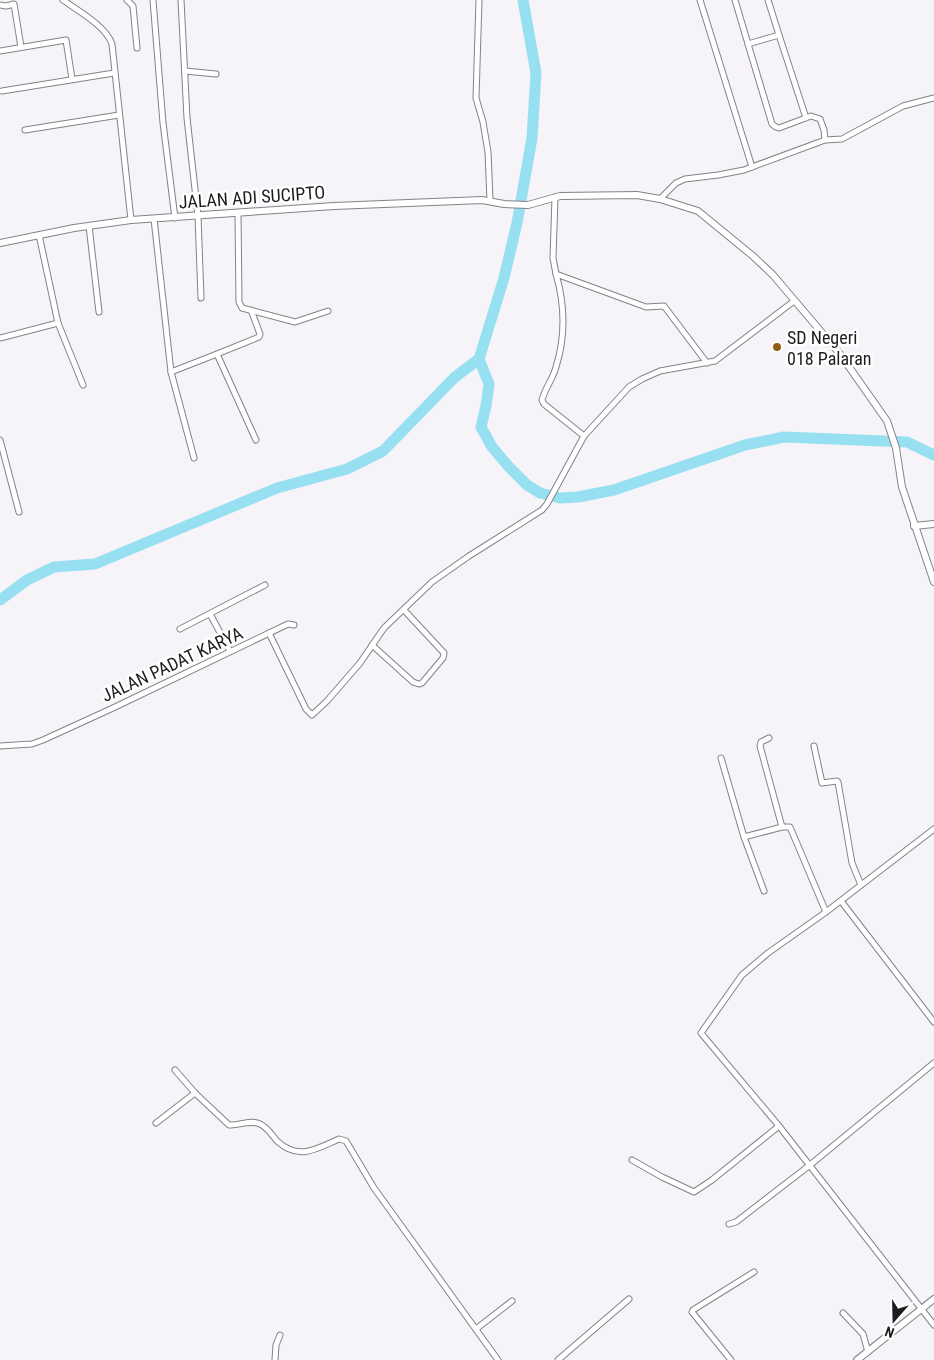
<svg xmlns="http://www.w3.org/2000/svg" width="934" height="1360" font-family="'Roboto Condensed',sans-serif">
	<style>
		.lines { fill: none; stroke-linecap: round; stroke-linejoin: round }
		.river { stroke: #96e0f1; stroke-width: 11 }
		.minor-casing { stroke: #858287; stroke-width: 7 }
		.tertiary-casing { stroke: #858287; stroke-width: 8 }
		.minor { stroke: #fff; stroke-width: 5 }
		.tertiary { stroke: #fff; stroke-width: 6 }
		.poi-dot { fill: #925f12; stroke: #fff; stroke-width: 2 }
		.labels { text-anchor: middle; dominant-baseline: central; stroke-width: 5; stroke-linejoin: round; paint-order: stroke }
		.street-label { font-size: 18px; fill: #1d1c1e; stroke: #fff }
		.poi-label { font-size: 18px; fill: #1d1c1e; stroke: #fff; text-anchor: start }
	</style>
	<rect width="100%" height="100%" fill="#f6f3f9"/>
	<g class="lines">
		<g class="river">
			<path d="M479,359l10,25 -3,22 -5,21 11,20 17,20 18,18 13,8 20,5 18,-1 36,-7 131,-45 39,-8 123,5 27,13"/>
			<path d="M0,600l27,-20 27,-13 41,-3 182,-76 70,-19 36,-18 72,-74 24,-18 25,-81 13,-55 15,-85 4,-65 -13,-73"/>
		</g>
		<g class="minor-casing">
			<g id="minor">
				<path d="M63,0c15,11 43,26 49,44l19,176"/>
				<path d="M127,0l6,6 4,42"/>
				<path d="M153,0l10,123 12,95"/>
				<path d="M181,0l6,118 11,98 3,82"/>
				<path d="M479,0l-3,98 7,24 5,30 2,48"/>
				<path d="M700,0l52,167"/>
				<path d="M735,0l13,44"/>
				<path d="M768,0l11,35"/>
				<path d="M0,5l6,1 8,-2 7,43"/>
				<path d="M0,51l66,-11 6,39"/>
				<path d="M185,71l31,3"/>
				<path d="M2,91l112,-18"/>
				<path d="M25,130l94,-15"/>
				<path d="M825,140l17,-1 61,-33 31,-8"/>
				<path d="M555,197l-2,61 3,16 90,33 18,-1 43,57"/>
				<path d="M660,199l16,-16 9,-4 33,-4 26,-5 81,-30 -1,-10 -4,-11 -9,-3 -32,12 -3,-1 -4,-3 -24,-80 31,-9 27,83"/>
				<path d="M238,213l1,89 3,6 53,14 33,-11"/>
				<path d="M154,219l17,153 23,86"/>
				<path d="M89,226l10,86"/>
				<path d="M556,274c9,31 10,61 0,93 -3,12 -11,21 -14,33l2,4 40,32"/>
				<path d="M58,323l25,62"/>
				<path d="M0,338l58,-15 -19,-88"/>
				<path d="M217,354l42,-17 1,-3 -9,-24"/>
				<path d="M171,372l46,-18 39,86"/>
				<path d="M0,440l19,72"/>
				<path d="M210,614l20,37"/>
				<path d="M180,629l85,-44"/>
				<path d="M269,633l37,76 6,6 15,-14 33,-38 24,-35 48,-46 37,-26 73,-46 5,-6 37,-68 45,-49 13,-8 18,-8 55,-10 79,-60"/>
				<path d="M372,645l41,37 6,2 3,-1 21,-25 1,-5 -40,-43"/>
				<path d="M769,738l-8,4 -1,4 22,81"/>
				<path d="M0,746l32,-2 11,-4 70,-32 175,-84 6,1"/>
				<path d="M814,746l8,37 15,-2 1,1 14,81 9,22"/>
				<path d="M721,758l23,79"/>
				<path d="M934,829l-108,83 -58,41 -26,22 -41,58 78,93 155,199"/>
				<path d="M764,891l-20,-54 38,-10h8l36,85"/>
				<path d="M841,901l93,121"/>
				<path d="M175,1070l20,23 34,32c10,1 21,-6 31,-1 7,3 12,11 17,17 22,20 39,8 62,-2l7,2 28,47 124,172"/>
				<path d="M156,1123l39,-30"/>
				<path d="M632,1160l30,17 32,15 18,-12 67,-54"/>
				<path d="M729,1224l7,-2 74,-57 124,-102"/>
				<path d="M843,1313l20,21 5,18"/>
				<path d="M476,1329l36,-28"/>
				<path d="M275,1360l1,-15 4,-10"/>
				<path d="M558,1360l71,-61"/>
				<path d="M731,1360l-39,-48 1,-2 61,-38"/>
			</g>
		</g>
		<g class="tertiary-casing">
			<g id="tertiary">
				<path d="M0,243l74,-15 57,-8 203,-14 148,-6 22,4 24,1 32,-9 77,-1 23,4 38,12 55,45 20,19 67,79 47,67 9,27 6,39 32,95"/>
				<path d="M914,526l20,-2"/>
				<path d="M857,1360l77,-61"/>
			</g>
		</g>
		<use href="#minor" class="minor"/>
		<use href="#tertiary" class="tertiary"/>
	</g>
	<circle class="poi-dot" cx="777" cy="347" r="5"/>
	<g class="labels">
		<g class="street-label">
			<text transform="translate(252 197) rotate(-4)">JALAN ADI SUCIPTO</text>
			<text transform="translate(172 664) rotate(-25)">JALAN PADAT KARYA</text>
		</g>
		<g class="poi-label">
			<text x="787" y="337">SD Negeri<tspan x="787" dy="21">018 Palaran</tspan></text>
		</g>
	</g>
	<g transform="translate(894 1320) rotate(200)" stroke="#ffffff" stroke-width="4" paint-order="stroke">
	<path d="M0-4L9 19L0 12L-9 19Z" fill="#1d1c1e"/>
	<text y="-8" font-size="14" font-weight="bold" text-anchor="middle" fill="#1d1c1e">N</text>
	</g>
</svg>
